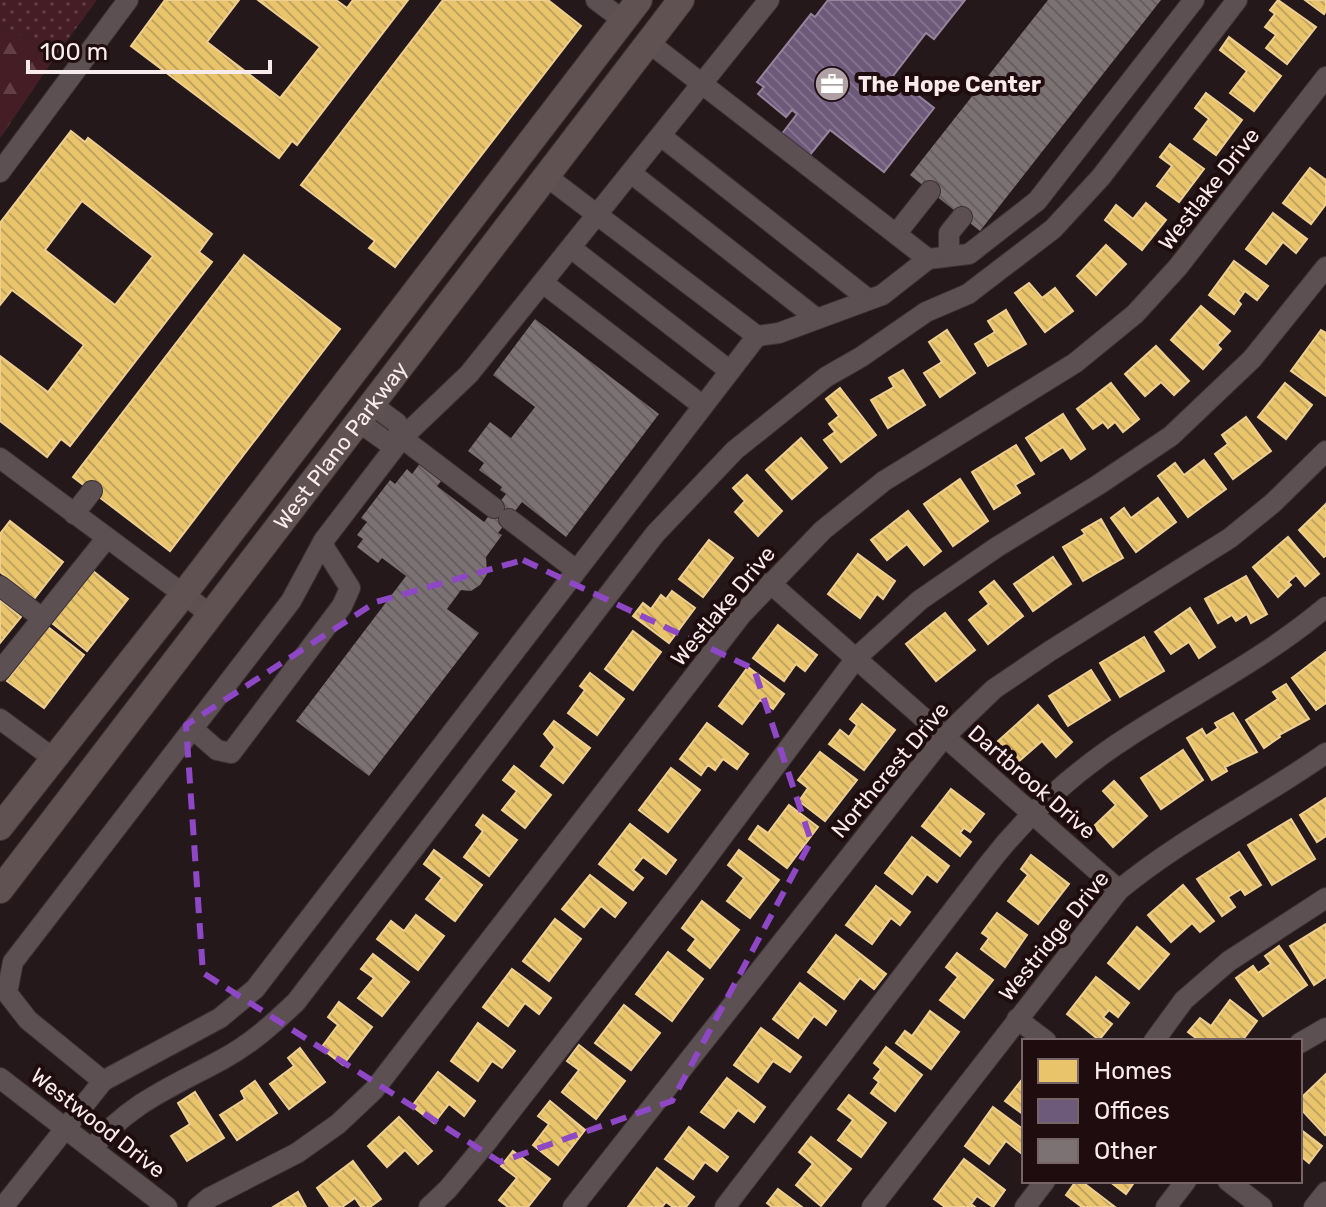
<svg xmlns="http://www.w3.org/2000/svg" width="1326" height="1207" font-family="Rubik,sans-serif">
	<style>
		.grass { fill: url(#grass-dots) }
		.forest { fill: url(#forest-firs) }
		.homes { fill: url(#homes-back-hatch); stroke: #eecf91; stroke-width: 2; fill-rule: evenodd }
		.offices { fill: url(#offices-back-hatch); stroke: #97849c; stroke-width: 2 }
		.building { fill: url(#building-back-hatch) }
		.lines { fill: none; stroke-linecap: round; stroke-linejoin: round }
		.minor-casing { stroke: #3d3235; stroke-width: 22 }
		.major-casing { stroke: #3d3235; stroke-width: 28 }
		.minor { stroke: #5c5053; stroke-width: 20 }
		.major { stroke: #605153; stroke-width: 26 }
		.marked { fill: none; stroke: #8e48c6; stroke-width: 6; stroke-dasharray: 16 10; stroke-linejoin: round }
		.labels { text-anchor: middle; dominant-baseline: central; stroke-width: 8; stroke-linejoin: round; paint-order: stroke }
		.poi-label { font-size: 22px; font-weight: bold; fill: #f9eaec; stroke: #1e0c0f; text-anchor: start }
		.street-label { font-size: 22px; fill: #f9eaec; stroke: #1e0c0f }
	</style>
	<defs>
		<pattern id="grass-dots" width="8" height="8" patternUnits="userSpaceOnUse" patternTransform="scale(2)"><rect width="8" height="8" fill="#451e25"/><path d="M2 2h.1M6 6h.1" fill="none" stroke="#613f45" stroke-width="1.8" stroke-linecap="round"/></pattern>
		<pattern id="forest-firs" width="22" height="20" patternUnits="userSpaceOnUse" patternTransform="scale(2)"><rect width="22" height="20" fill="#451e25"/><path d="M5 1l3.5 6h-7zM16 11l3.5 6h-7z" fill="#613f45"/></pattern>
		<pattern id="homes-back-hatch" width="6" height="6" patternUnits="userSpaceOnUse" patternTransform="scale(2)"><rect width="6" height="6" fill="#e9c46a"/><path d="M-1 5l2 2M0 0l6 6M5-1l2 2" fill="none" stroke="#c2a461"/></pattern>
		<pattern id="offices-back-hatch" width="6" height="6" patternUnits="userSpaceOnUse" patternTransform="scale(2)"><rect width="6" height="6" fill="#6d597a"/><path d="M-1 5l2 2M0 0l6 6M5-1l2 2" fill="none" stroke="#83718d"/></pattern>
		<pattern id="building-back-hatch" width="6" height="6" patternUnits="userSpaceOnUse" patternTransform="scale(2)"><rect width="6" height="6" fill="#7c7274"/><path d="M-1 5l2 2M0 0l6 6M5-1l2 2" fill="none" stroke="#665e60"/></pattern>
	</defs>
	<rect width="100%" height="100%" fill="#24181b"/>
	<path class="grass" d="M0,0h97l-37,50 -60,-23z"/>
	<path class="forest" d="M0,27l60,23 -60,88z"/>
	<g class="homes">
		<path d="M165,0h74l-32,42 73,56 40,-51 -62,-47h78l11,8 6,-8h55l-111,145 -5,-4 -13,17 -148,-112z"/>
		<path d="M443,0h105l33,26 -186,241 -26,-19 6,-7 -74,-56z"/>
		<path d="M1278,0l38,27 -29,37 -21,-16 10,-13 -11,-8 10,-13 -5,-4z"/>
		<path d="M1305,0h21v11l-2,3z"/>
		<path d="M1229,37l52,39 -27,35 -24,-18 17,-22 -27,-21z"/>
		<path d="M1206,93l36,27 -26,35 -22,-16 15,-20 -14,-11z"/>
		<path d="M71,131l14,11 3,-4 124,96 -13,18 13,10 -142,184 -9,-7 -14,18 -47,-36v-65l48,36 36,-47 -72,-55 -12,15v-82zM82,201l71,55 -38,49 -70,-55z"/>
		<path d="M1170,144l34,25 -25,33 -22,-16 15,-20 -12,-9z"/>
		<path d="M1310,168l16,12v24l-15,20 -28,-21z"/>
		<path d="M1146,203l20,17 -24,30 -37,-30 11,-15 17,14z"/>
		<path d="M1273,213l34,26 -11,14 -13,-11 -17,22 -20,-15z"/>
		<path d="M1106,245l20,19 -30,31 -19,-19z"/>
		<path d="M244,255l96,74 -170,222 -97,-74z"/>
		<path d="M1234,261l34,25 -11,14 -12,-9 -7,10 3,3 -7,10 -25,-19z"/>
		<path d="M1029,283l13,15 13,-10 18,23 -28,21 -30,-39z"/>
		<path d="M1201,306l29,25 -13,14 4,4 -18,20 -32,-29z"/>
		<path d="M1006,310l20,34 -38,22 -13,-22 20,-12 -7,-11z"/>
		<path d="M947,330l28,43 -35,24 -16,-24 18,-11 -13,-20z"/>
		<path d="M1321,330l5,3v63l-35,-25z"/>
		<path d="M1156,346l33,35 -15,14 -13,-13 -16,14 -20,-22z"/>
		<path d="M903,370l22,35 -37,23 -17,-28 23,-13 -5,-9z"/>
		<path d="M1111,383l28,36 -16,13 -8,-10 -7,6 -5,-6 -10,7 -16,-20z"/>
		<path d="M1285,383l27,22 -26,34 -28,-22z"/>
		<path d="M840,388l36,47 -35,27 -17,-22 11,-8 -6,-8 10,-8 -13,-17z"/>
		<path d="M1063,414l22,35 -14,10 -8,-12 -22,14 -15,-23z"/>
		<path d="M1246,417l25,34 -38,28 -18,-25 13,-10 -6,-9z"/>
		<path d="M801,438l26,30 -35,31 -26,-29z"/>
		<path d="M1016,445l18,29 -19,11 5,8 -26,16 -22,-37z"/>
		<path d="M1204,460l22,29 -38,28 -30,-41 17,-13 9,12z"/>
		<path d="M747,475l35,36 -24,25 -23,-24 10,-11 -12,-13z"/>
		<path d="M960,479l28,42 -35,25 -29,-42z"/>
		<path d="M1158,498l18,24 -40,30 -25,-34 13,-10 7,10z"/>
		<path d="M1326,504v51l-2,2 -25,-27z"/>
		<path d="M908,511l33,40 -17,14 -17,-21 -20,16 -16,-20z"/>
		<path d="M1101,519l22,39 -40,23 -20,-34 22,-13 -3,-4z"/>
		<path d="M10,521l53,41 -29,37 -34,-27v-38z"/>
		<path d="M1288,537l31,37 -14,12 -9,-11 -8,7 3,3 -13,12 -25,-30z"/>
		<path d="M709,540l24,18 -30,39 -24,-18z"/>
		<path d="M858,554l37,27 -12,18 -6,-5 -17,24 -32,-24z"/>
		<path d="M1053,557l18,27 -38,27 -19,-27z"/>
		<path d="M93,571l35,28 -41,52 -35,-28z"/>
		<path d="M1246,576l21,38 -16,9 -4,-9 -11,7 -4,-6 -14,8 -13,-24z"/>
		<path d="M994,581l29,35 -35,28 -19,-24 20,-16 -9,-12z"/>
		<path d="M672,591l23,17 -26,35 -36,-27 10,-13 8,6 10,-14 5,4z"/>
		<path d="M0,600l21,17 -21,26z"/>
		<path d="M1190,608l25,39 -16,11 -10,-16 -18,12 -16,-22z"/>
		<path d="M945,613l30,37 -39,31 -30,-37z"/>
		<path d="M778,625l39,30 -12,16 -9,-7 -12,17 -31,-23z"/>
		<path d="M48,627l36,28 -40,53 -37,-27z"/>
		<path d="M633,631l28,21 -28,38 -28,-21z"/>
		<path d="M1144,637l20,34 -44,26 -20,-34z"/>
		<path d="M1326,652v51l-10,7 -24,-32z"/>
		<path d="M748,667l36,27 -11,15 -13,-9 -18,24 -23,-18z"/>
		<path d="M1091,670l19,30 -42,26 -19,-30z"/>
		<path d="M590,673l34,26 -27,36 -29,-22 17,-23 -5,-4z"/>
		<path d="M1286,684l23,35 -30,16 1,2 -16,11 -18,-28 32,-21 -5,-7z"/>
		<path d="M862,704l33,26 -31,40 -35,-26 11,-14 9,7 8,-12 -7,-6z"/>
		<path d="M1038,705l34,37 -16,15 -14,-16 -25,22 -19,-22z"/>
		<path d="M1233,713l24,39 -32,15 2,4 -15,9 -25,-42 15,-9 4,7 12,-8 -3,-5z"/>
		<path d="M554,721l36,27 -27,35 -22,-17 14,-19 -11,-13z"/>
		<path d="M707,723l41,31 -11,15 -14,-10 -8,11 -7,-5 -7,10 -21,-16z"/>
		<path d="M1183,750l20,30 -42,29 -20,-31z"/>
		<path d="M820,752l37,28 -32,41 -26,-20 9,-13 -10,-8z"/>
		<path d="M514,766l37,29 -26,33 -23,-18 15,-19 -14,-11z"/>
		<path d="M671,768l29,22 -32,42 -29,-22z"/>
		<path d="M1114,781l33,35 -34,31 -19,-21 22,-21 -13,-14z"/>
		<path d="M951,789l33,25 -14,18 -6,-4 -4,5 11,9 -11,14 -38,-30z"/>
		<path d="M1326,798v38l-9,6 -17,-27z"/>
		<path d="M789,805l29,22 -31,41 -38,-29 9,-13 10,7z"/>
		<path d="M483,815l34,25 -28,36 -25,-19 19,-26 -7,-6z"/>
		<path d="M1291,819l24,40 -43,26 -24,-40z"/>
		<path d="M630,824l46,36 -10,14 -23,-17 -10,13 10,8 -10,12 -34,-26z"/>
		<path d="M912,837l37,29 -12,16 -10,-8 -15,20 -27,-21z"/>
		<path d="M434,850l48,35 -27,36 -29,-22 16,-21 -18,-14z"/>
		<path d="M739,850l40,30 -29,38 -23,-17 17,-23 -16,-13z"/>
		<path d="M1239,852l22,33 -16,10 -4,-6 -13,8 7,10 -13,9 -25,-37z"/>
		<path d="M1031,855l38,29 -31,40 -30,-23 20,-26 -7,-6z"/>
		<path d="M590,875l36,28 -11,14 -14,-11 -17,21 -22,-18z"/>
		<path d="M1183,885l31,36 -14,11 -8,-9 -21,19 -23,-27z"/>
		<path d="M876,886l34,26 -10,13 -9,-7 -19,26 -26,-19z"/>
		<path d="M702,901l37,29 -29,38 -22,-18 8,-11 -14,-11z"/>
		<path d="M997,913l30,22 -22,32 -24,-18 8,-11 -7,-5z"/>
		<path d="M416,915l28,21 -26,34 -41,-31 14,-18 13,10z"/>
		<path d="M555,919l26,20 -32,42 -26,-20z"/>
		<path d="M1326,924v53l-12,8 -24,-39z"/>
		<path d="M1137,927l32,27 -30,35 -31,-26z"/>
		<path d="M836,935l50,39 -12,15 -14,-11 -16,21 -36,-27z"/>
		<path d="M1279,946l28,39 -44,31 -27,-38 17,-12 5,7 13,-9 -6,-8z"/>
		<path d="M668,952l35,27 -31,42 -36,-27z"/>
		<path d="M957,953l36,27 -29,38 -24,-18 18,-23 -12,-10z"/>
		<path d="M373,954l36,28 -27,34 -24,-18 16,-20 -13,-9z"/>
		<path d="M512,969l39,29 -12,16 -14,-11 -17,23 -25,-19z"/>
		<path d="M1096,977l33,26 -11,14 -9,-7 -6,7 9,7 -13,16 -32,-26z"/>
		<path d="M800,983l36,28 -10,14 -12,-9 -16,22 -25,-19z"/>
		<path d="M1230,1000l27,21 -15,20h-42l-12,-9 12,-14 11,8z"/>
		<path d="M339,1002l33,25 -29,38 -22,-17 17,-23 -10,-8z"/>
		<path d="M624,1005l36,28 -29,37 -36,-27z"/>
		<path d="M930,1011l29,21 -28,37 -35,-26 9,-12 7,5z"/>
		<path d="M478,1023l37,28 -13,17 -10,-7 -14,20 -27,-20z"/>
		<path d="M761,1028l40,29 -11,15 -17,-11 -15,21 -24,-17z"/>
		<path d="M579,1045l46,36 -29,38 -34,-27 17,-22 -12,-9z"/>
		<path d="M886,1047l36,28 -27,36 -24,-18 8,-11 -5,-4 7,-9 -7,-6z"/>
		<path d="M300,1048l25,34 -36,27 -19,-25 24,-18 -6,-8z"/>
		<path d="M438,1072l37,29 -11,15 -15,-12 -15,19 -22,-17z"/>
		<path d="M1326,1074v60l-1,1 -25,-27v-9z"/>
		<path d="M1024,1077v38l-19,-14z"/>
		<path d="M727,1078l38,29 -11,15 -16,-12 -14,18 -23,-16z"/>
		<path d="M255,1081l22,32 -40,27 -17,-25 25,-16 -4,-8z"/>
		<path d="M195,1092l29,46 -37,23 -16,-25 19,-12 -12,-21z"/>
		<path d="M849,1095l37,28 -25,34 -23,-17 15,-20 -15,-11z"/>
		<path d="M550,1101l35,29 -27,35 -25,-20 16,-21 -11,-8z"/>
		<path d="M993,1107l31,23v19l-3,4 -15,-12 -17,23 -24,-18z"/>
		<path d="M399,1117l33,34 -14,13 -13,-14 -18,17 -19,-21z"/>
		<path d="M689,1127l39,30 -11,14 -12,-9 -12,17 -28,-20z"/>
		<path d="M1300,1129l22,17 -13,17 -6,-5 -3,4z"/>
		<path d="M811,1137l40,32 -30,37 -25,-21 17,-21 -14,-12z"/>
		<path d="M513,1151l37,28 -22,28h-20l-9,-7 18,-22 -16,-12z"/>
		<path d="M964,1159l41,31 -12,17 -16,-11 -6,8 4,3h-30l-11,-8z"/>
		<path d="M353,1161l28,38 -11,8h-9l-6,-9 -13,9h-12l-13,-19z"/>
		<path d="M657,1168l37,29 -8,10h-13l-7,-5 -4,5h-34z"/>
		<path d="M1076,1181h5l34,26h-33l-16,-12z"/>
		<path d="M1109,1181h26l-9,13z"/>
		<path d="M778,1189l24,18h-30l-5,-4z"/>
		<path d="M298,1192l8,15h-33z"/>
	</g>
	<path class="offices" d="M828,0h137l-31,39 -8,-6 -33,43 41,32 -50,64 -54,-42 -21,26 -28,-21 16,-21 -5,-4 -6,7 -28,-23 6,-7 -7,-5 54,-68 4,3z"/>
	<g class="building">
		<path d="M1048,0h113l-181,231 -70,-56z"/>
		<path d="M535,319l124,95 -93,123 -44,-35 -24,31 4,2 -16,22 1,17 -7,11 -9,6 -10,-1 -14,19 32,24 -110,143 -73,-55 110,-145 -24,-18 -4,5 -21,-16 6,-8 -6,-4 10,-13 -6,-4 29,-38 5,4 12,-15 5,5 9,-12 22,17 -6,7 47,36 22,-28 -6,-4 2,-3 -23,-17 5,-7 -16,-12 22,-29 21,16 24,-31 -42,-32z"/>
	</g>
	<g class="lines">
		<g class="minor-casing">
			<g id="minor">
				<path d="M596,0l27,20"/>
				<path d="M648,42l280,217 41,-5 68,-53 157,-201"/>
				<path d="M661,136l207,163"/>
				<path d="M0,172l128,-172"/>
				<path d="M631,173l185,145"/>
				<path d="M896,234l34,-43"/>
				<path d="M571,248l159,123"/>
				<path d="M949,256v-23l13,-16"/>
				<path d="M543,283l160,123"/>
				<path d="M757,336l22,-3 103,-38 46,-36"/>
				<path d="M402,438l-15,4 -21,-15 -1,-14 13,-4 19,14 5,15 92,70"/>
				<path d="M0,458l210,156"/>
				<path d="M74,514l18,-23"/>
				<path d="M509,519l67,51"/>
				<path d="M770,583l349,307"/>
				<path d="M0,586l42,32"/>
				<path d="M0,671l106,-132"/>
				<path d="M0,719l53,39"/>
				<path d="M193,729l24,21 14,3 111,-147 8,-18 -28,-44"/>
				<path d="M1017,1019l29,22"/>
				<path d="M1154,1041l30,-41 45,-39 97,-63"/>
				<path d="M1300,1043l26,-15"/>
				<path d="M0,1078l167,129"/>
				<path d="M103,1081l117,-63 35,-29 502,-653 -211,-160"/>
				<path d="M92,1149c36,-46 82,-63 131,-90 28,-15 51,-36 73,-57l359,-468 80,-84 91,-73 35,-20 65,-45 42,-18 85,-65 48,-52 136,-177"/>
				<path d="M1228,1181l34,26"/>
				<path d="M3,1207l100,-126 -75,-61 -21,-27 6,-31 278,-361 33,-61 78,-102 67,-64 300,-374"/>
				<path d="M198,1207l11,-9 88,-45 41,-29 36,-34 368,-476 81,-84 61,-49 191,-118 60,-49 43,-47 148,-190"/>
				<path d="M429,1207l19,-18 38,-46 204,-263 167,-223 63,-57 77,-53 101,-62 73,-49 81,-77 74,-92"/>
				<path d="M573,1207l371,-470 50,-48 56,-38 180,-113 43,-35 53,-52"/>
				<path d="M725,1207l262,-341c40,-52 89,-96 144,-131 65,-42 136,-78 195,-128"/>
				<path d="M872,1207l247,-317c64,-53 139,-89 207,-137"/>
				<path d="M1025,1207l20,-26"/>
				<path d="M1166,1207l20,-26"/>
				<path d="M1314,1207l12,-15"/>
			</g>
		</g>
		<g class="major-casing">
			<g id="major">
				<path d="M0,827l183,-232 456,-595"/>
				<path id="s1" d="M0,890l681,-890"/>
			</g>
		</g>
		<use href="#minor" class="minor"/>
		<use href="#major" class="major"/>
	</g>
	<path class="marked" d="M523,560l231,109 57,172 -139,260 -172,61 -297,-189 -17,-248 190,-123z"/>
	<defs>
		<g id="office-disc" transform="scale(1.8)"><circle r="9.5" fill="#aea0a3" stroke="#1e0c0f"/><path d="M-6-3h4V-5.5h4V-3h4V5H-6ZM-1-4.5V-3h2v-1.5ZM-6 0V1H6V0Z" fill="#fff"/></g>
	</defs>
	<g fill-rule="evenodd">
		<use href="#office-disc" x="832" y="84"/>
	</g>
	<g class="labels">
		<g class="poi-label">
			<text x="858" y="84">The Hope Center</text>
		</g>
		<g class="street-label">
			<text transform="translate(1209 189) rotate(-52)">Westlake Drive</text>
			<text stroke="none"><textPath href="#s1" startOffset="560">West Plano Parkway</textPath></text>
			<text transform="translate(723 606) rotate(-50)">Westlake Drive</text>
			<text transform="translate(890 770) rotate(-50)">Northcrest Drive</text>
			<text transform="translate(1032 782) rotate(41)">Dartbrook Drive</text>
			<text transform="translate(1054 936) rotate(-51)">Westridge Drive</text>
			<text transform="translate(98 1123) rotate(38)">Westwood Drive</text>
		</g>
	</g>
	<rect x="1022" y="1039" width="280" height="144" fill="#1e0c0f" stroke="#766567" stroke-width="2"/>
	<rect x="1038" y="1059" width="40" height="24" fill="#e9c46a" stroke="#766567" stroke-width="2"/>
	<text x="1094" y="1079" font-size="24" fill="#f9eaec">Homes</text>
	<rect x="1038" y="1099" width="40" height="24" fill="#6d597a" stroke="#766567" stroke-width="2"/>
	<text x="1094" y="1119" font-size="24" fill="#f9eaec">Offices</text>
	<rect x="1038" y="1139" width="40" height="24" fill="#7c7274" stroke="#766567" stroke-width="2"/>
	<text x="1094" y="1159" font-size="24" fill="#f9eaec">Other</text>
	<path d="M28 60v12h242v-12" fill="none" stroke="#f9eaec" stroke-width="4"/>
	<text x="40" y="60" font-size="24" fill="#f9eaec" stroke="#1e0c0f" stroke-width="6" paint-order="stroke">100 m</text>
</svg>
